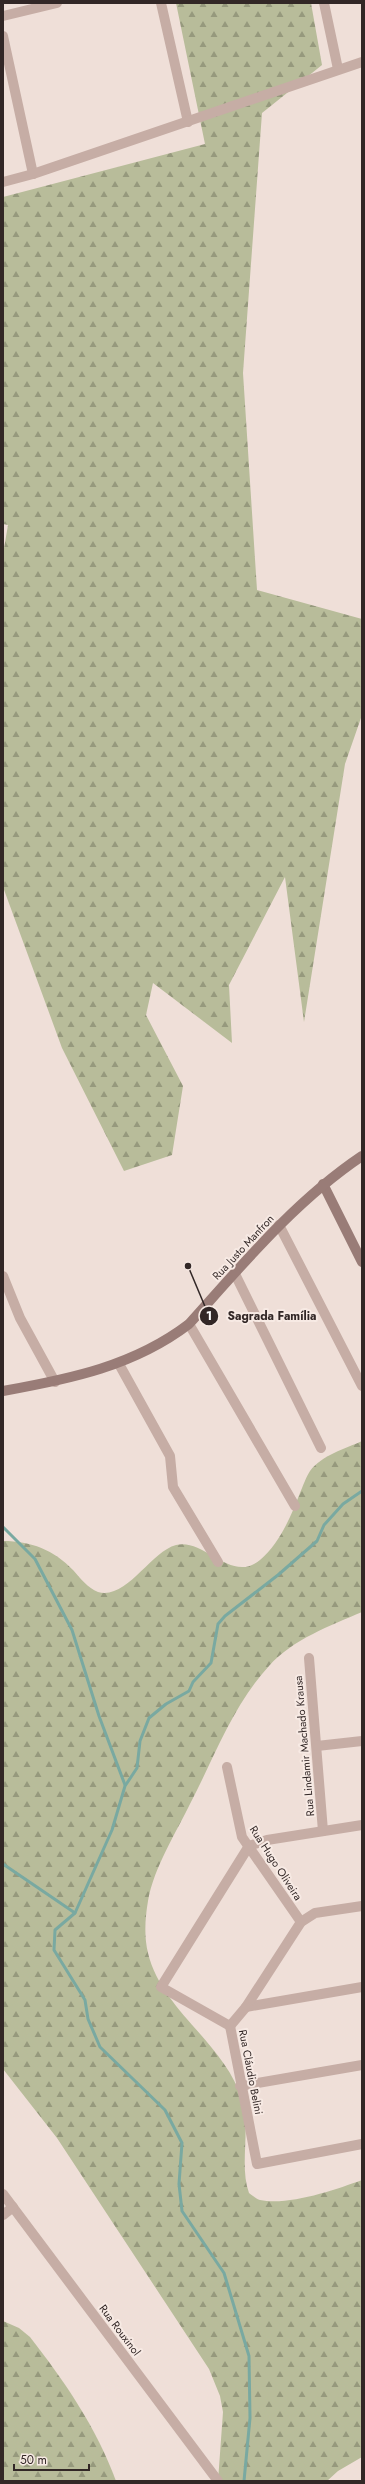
<svg xmlns="http://www.w3.org/2000/svg" width="365" height="2484" font-family="Jost,sans-serif">
	<style>
		.forest { fill: url(#forest-firs) }
		.lines { fill: none; stroke-linecap: round; stroke-linejoin: round }
		.stream { stroke: #79a9a1; stroke-width: 3 }
		.street { stroke: #c6ada5; stroke-width: 10 }
		.secondary { stroke: #997c77; stroke-width: 10 }
		.labels { text-anchor: middle; dominant-baseline: central; stroke-width: 4; stroke-linejoin: round; paint-order: stroke }
		.street-label { font-size: 11px; fill: #322726; stroke: #f7eae4 }
		.leader { fill: none; stroke: #322726; stroke-width: 1.5 }
		.callout-dot { fill: #322726; stroke: #f7eae4; stroke-width: 1.5 }
		.mark-label { font-size: 12px; text-anchor: middle; font-weight: bold; fill: #fff }
		.callout-label { font-size: 12px; text-anchor: middle; font-weight: bold; fill: #322726; stroke: #f7eae4; stroke-width: 4; stroke-linejoin: round; paint-order: stroke }
	</style>
	<defs>
		<pattern id="forest-firs" width="22" height="20" patternUnits="userSpaceOnUse"><rect width="22" height="20" fill="#b8bc9a"/><path d="M5 1l3.5 6h-7zM16 11l3.5 6h-7z" fill="#96997d"/></pattern>
	</defs>
	<rect width="100%" height="100%" fill="#efdfd8"/>
	<g class="forest">
		<path d="M176,3h135l11,62 -60,48 -19,260 14,217 105,29v96l-17,49 -41,258 -19,-145 -56,108 3,58 -79,-60 -7,32 37,71 -11,69 -48,16 -62,-123 -59,-161v-333l5,-29 -5,-1v-327l202,-53z"/>
		<path d="M362,1441v171c-32,14 -69,27 -93,54 -36,39 -54,90 -78,136 -15,31 -37,65 -43,99 -3,17 -4,36 0,52 14,58 77,90 94,147 9,30 -3,65 7,93 3,2 7,6 11,7 28,6 75,-10 102,-20v277l-24,14 -11,10h-109l5,-69 -3,-16 -11,-27 -152,-231 -54,-69v-528c28,0 51,9 70,29 7,8 15,18 25,22 29,8 52,-40 78,-47 29,-7 55,39 84,15 20,-17 31,-44 40,-67 3,-7 6,-16 10,-22 12,-16 35,-22 52,-30z"/>
		<path d="M3,2321l16,7 11,9c35,45 66,90 86,144h-113z"/>
	</g>
	<g class="lines">
		<g class="stream">
			<path d="M3,1527l32,32 37,71 27,86 26,69"/>
			<path d="M3,1864l72,49"/>
			<path d="M244,2481l6,-63 -1,-62 -25,-83 -42,-62 -3,-27 3,-41 -17,-33 -65,-63 -12,-28 -3,-19 -31,-50 1,-20 20,-17 37,-83 13,-44 12,-18 3,-27 9,-23 17,-14 23,-13 4,-9 18,-19 7,-39 7,-8 53,-41 39,-34 7,-16 19,-21 19,-13"/>
		</g>
		<g class="street">
			<path d="M161,3l27,119"/>
			<path d="M324,3l14,66"/>
			<path d="M3,16l54,-13"/>
			<path d="M3,36l30,138"/>
			<path d="M3,182l30,-8 329,-112"/>
			<path d="M279,1225l83,161"/>
			<path d="M235,1274l86,174"/>
			<path d="M3,1276l17,42 35,64"/>
			<path d="M189,1324l106,182"/>
			<path d="M119,1364l51,92 3,31 45,75"/>
			<path d="M309,1658l14,173"/>
			<path d="M317,1746l45,-5"/>
			<path d="M227,1767l15,70 59,85"/>
			<path d="M249,1846l18,-6 95,-15"/>
			<path d="M246,2007l116,-20"/>
			<path d="M230,2026l27,138 105,-20"/>
			<path d="M230,2026l-69,-39 88,-141"/>
			<path d="M230,2026l16,-19 55,-85 14,-9 47,-7"/>
			<path d="M240,2086l122,-21"/>
			<path d="M3,2194l215,287"/>
			<path d="M3,2215l10,-8"/>
		</g>
		<g class="secondary">
			<path d="M323,1184l39,78"/>
			<path d="M3,1391c67,-12 131,-25 186,-67 54,-60 106,-123 173,-168"/>
		</g>
	</g>
	<g class="labels">
		<g class="street-label">
			<text transform="translate(243 1247) rotate(-47)">Rua Justo Manfron</text>
			<text transform="translate(304 1746) rotate(-95)">Rua Lindamir Machado Krausa</text>
			<text transform="translate(276 1863) rotate(57)">Rua Hugo Oliveira</text>
			<text transform="translate(251 2072) rotate(79)">Rua Cláudio Belini</text>
			<text transform="translate(120 2330) rotate(53)">Rua Rouxinol</text>
		</g>
	</g>
	<path class="leader" d="M188 1266L209 1316"/>
	<g class="callout-dot">
		<circle cx="188" cy="1266" r="4"/>
		<circle cx="209" cy="1316" r="10"/>
	</g>
	<g class="mark-label">
		<text x="209" y="1320">1</text>
	</g>
	<g class="callout-label">
		<text x="272" y="1320">Sagrada Família</text>
	</g>
	<rect width="365" height="2484" fill="none" stroke="#322726" stroke-width="8"/>
	<path d="M14 2464v6h75v-6" fill="none" stroke="#322726" stroke-width="2"/>
	<text x="20" y="2464" font-size="12" fill="#322726" stroke="#f7eae4" stroke-width="3" paint-order="stroke">50 m</text>
</svg>
